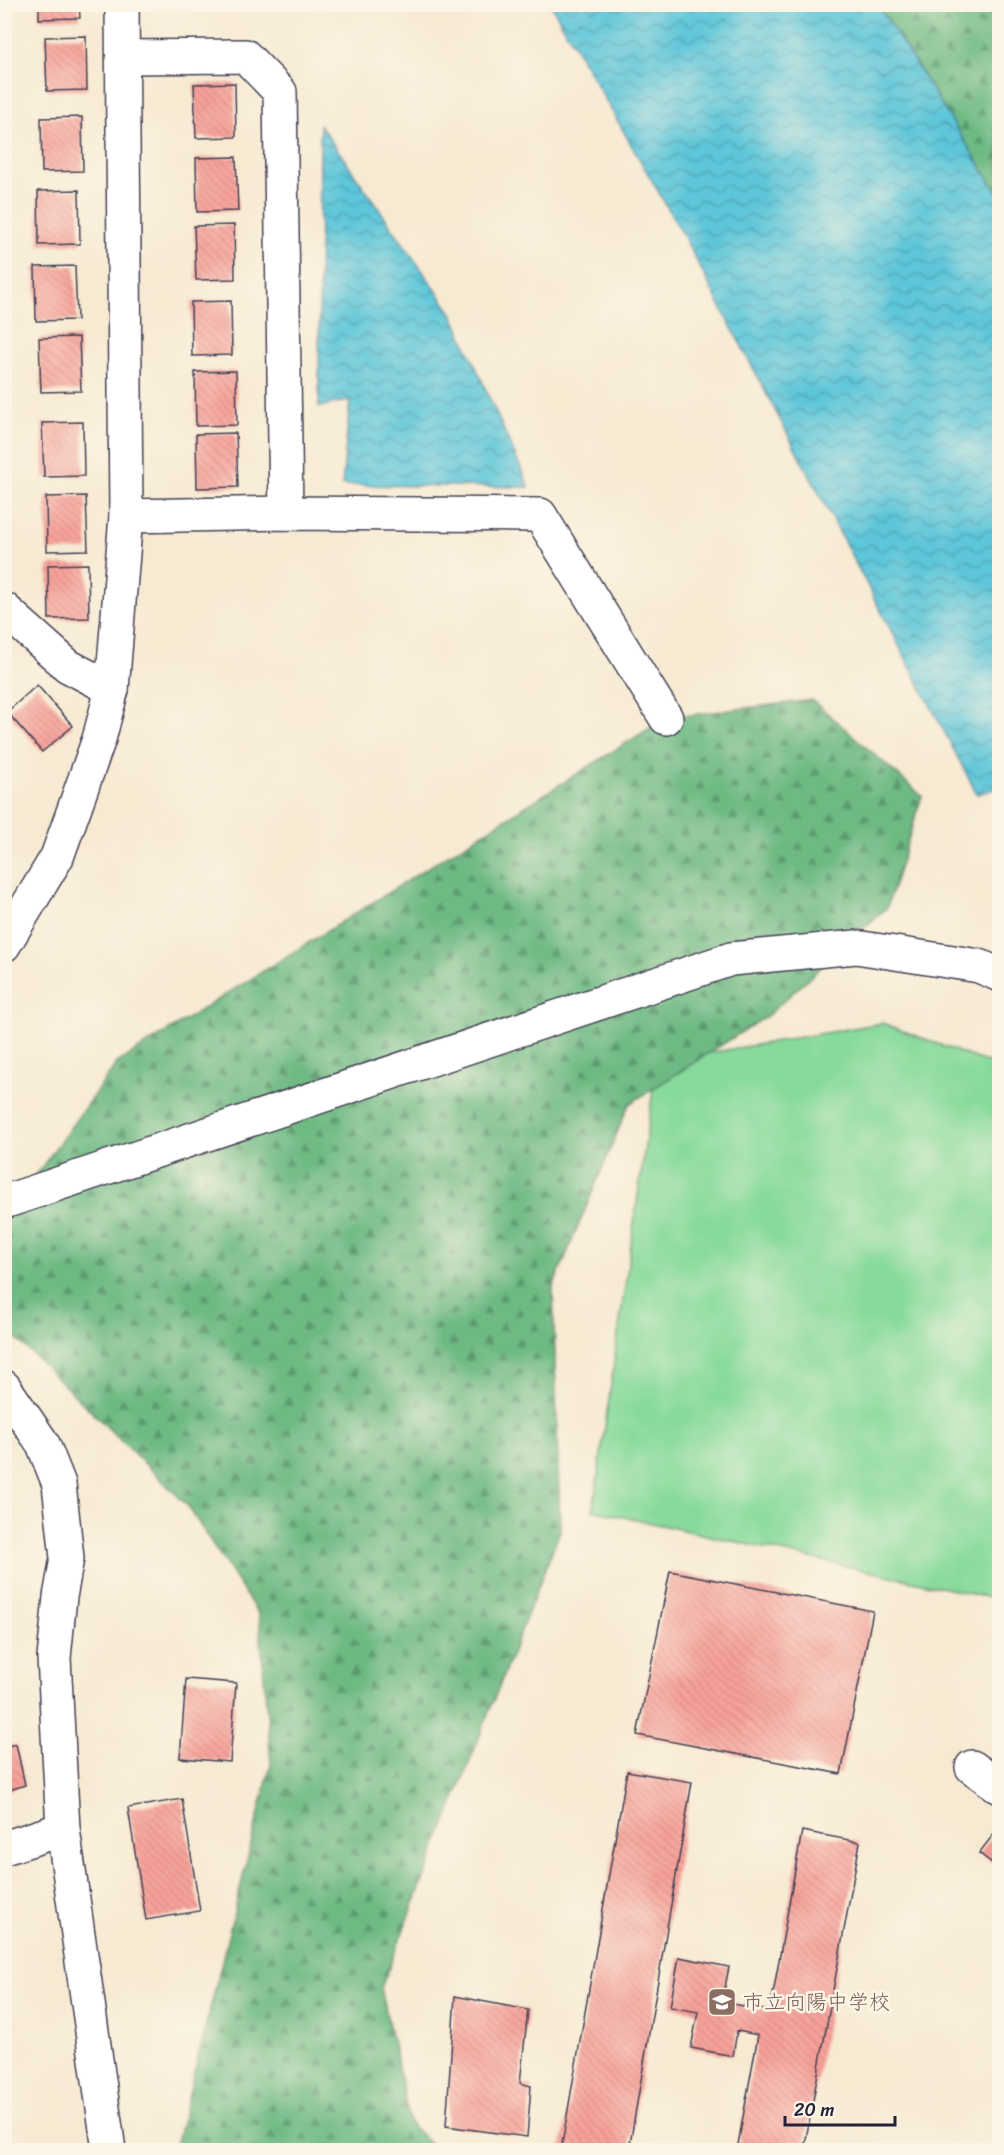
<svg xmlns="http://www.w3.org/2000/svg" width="1004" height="2155" font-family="Sriracha,'Klee One',sans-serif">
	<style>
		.green { fill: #88da9c; stroke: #557e6c; stroke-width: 1.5 }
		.forest { fill: url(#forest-firs); stroke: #486e60; stroke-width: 1.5 }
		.water { fill: url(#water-waves); stroke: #40748a; stroke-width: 1.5 }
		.building { fill: url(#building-back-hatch) }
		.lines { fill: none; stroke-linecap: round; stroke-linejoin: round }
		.minor-casing { stroke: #424052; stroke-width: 36 }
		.minor { stroke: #fff; stroke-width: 33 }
		.labels { text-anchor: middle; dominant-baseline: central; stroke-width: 5; stroke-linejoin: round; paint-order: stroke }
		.education-label { font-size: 21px; fill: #785e54; stroke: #fcf5e5; text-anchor: start }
	</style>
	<defs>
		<pattern id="forest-firs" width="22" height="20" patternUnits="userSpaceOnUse" patternTransform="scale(1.5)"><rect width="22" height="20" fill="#6eba84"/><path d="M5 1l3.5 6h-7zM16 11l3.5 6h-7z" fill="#5a976d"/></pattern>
		<pattern id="water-waves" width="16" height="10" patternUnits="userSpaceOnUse" patternTransform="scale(1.5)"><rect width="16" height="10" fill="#5dc6d9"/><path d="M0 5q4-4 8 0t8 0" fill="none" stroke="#4ca0b1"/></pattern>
		<pattern id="building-back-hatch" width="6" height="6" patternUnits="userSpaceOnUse" patternTransform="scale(1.5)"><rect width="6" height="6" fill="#f7a29a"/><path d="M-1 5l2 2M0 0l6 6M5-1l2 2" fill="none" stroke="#d38b86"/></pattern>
	</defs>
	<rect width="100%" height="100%" fill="#fcf5e5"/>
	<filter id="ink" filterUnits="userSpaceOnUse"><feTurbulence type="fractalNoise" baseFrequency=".0167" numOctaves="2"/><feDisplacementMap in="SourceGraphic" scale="12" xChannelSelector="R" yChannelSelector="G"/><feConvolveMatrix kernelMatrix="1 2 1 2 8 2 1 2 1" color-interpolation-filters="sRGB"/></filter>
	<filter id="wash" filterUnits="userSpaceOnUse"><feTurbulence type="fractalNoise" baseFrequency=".008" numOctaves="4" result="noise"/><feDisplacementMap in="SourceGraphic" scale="24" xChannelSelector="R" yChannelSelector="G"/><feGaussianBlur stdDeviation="1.35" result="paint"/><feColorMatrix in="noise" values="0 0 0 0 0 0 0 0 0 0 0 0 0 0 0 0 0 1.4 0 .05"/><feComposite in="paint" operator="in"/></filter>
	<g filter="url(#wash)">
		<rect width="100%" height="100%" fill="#f7ead3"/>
		<path class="green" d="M882,1023l117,44v533l-406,-90 64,-448z"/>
		<g class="forest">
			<path d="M878,5h112l10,40 -1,150z"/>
			<path d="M812,700l110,96 -35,111 -120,109 -138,88 -76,183 7,244 -179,457 29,136 26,26h-261l96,-386 -12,-149 -72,-110 -179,-175 -3,-9v-103l112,-155 549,-345z"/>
		</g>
		<g class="water">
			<path d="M551,5h327l121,190v593l-22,6 -294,-559z"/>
			<path d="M320,125l132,188 77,174 -187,-2 8,-85 -31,7z"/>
		</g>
		<g id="blocks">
			<g class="building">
				<path d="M39,4h40l1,14 -41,1z"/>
				<path d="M86,36l1,54 -40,1 -2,-54z"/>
				<path d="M235,83l1,54 -40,1 -2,-54z"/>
				<path d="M82,117l1,54 -41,1 -1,-54z"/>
				<path d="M236,157l2,54 -41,1 -1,-54z"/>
				<path d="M79,190l1,54 -41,1 -1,-54z"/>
				<path d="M234,225l1,54 -39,1 -2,-54z"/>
				<path d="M75,266l2,54 -41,1 -1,-54z"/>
				<path d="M231,301l1,54 -40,1 -1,-54z"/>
				<path d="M79,337l2,54 -40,1 -2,-54z"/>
				<path d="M236,371l1,54 -41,1 -1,-54z"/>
				<path d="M83,422l1,54 -40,1 -2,-54z"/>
				<path d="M236,433l2,54 -41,1 -1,-54z"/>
				<path d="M86,496l2,54 -41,1 -1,-54z"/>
				<path d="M88,564l1,54 -40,1 -1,-54z"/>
				<path d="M37,685l36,41 -31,26 -35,-40z"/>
				<path d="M670,1571l203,40 -32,163 -204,-39z"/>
				<path d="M186,1679l50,4 -6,79 -50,-4z"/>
				<path d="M16,1744l9,41 -21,7v-45z"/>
				<path d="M627,1771l65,11 -63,368h-68z"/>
				<path d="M182,1799l18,112 -54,9 -18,-112z"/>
				<path d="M1000,1826v43l-21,-16z"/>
				<path d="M802,1831l58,11 -56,308h-67l21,-115 -21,-4 -4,25 -42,-8 7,-36 -28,-5 9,-50 50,10 -7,35 48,9z"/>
				<path d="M455,1996l73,14 -8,73 11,3 -4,51 -81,-11z"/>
			</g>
		</g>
	</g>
	<g filter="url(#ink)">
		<use href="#blocks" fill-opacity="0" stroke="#424052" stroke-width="1.5"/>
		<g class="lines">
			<g class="minor-casing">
				<g id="minor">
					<path d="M123,57l122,-1 35,36 6,421"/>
					<path d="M126,516l160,-3 254,2 126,203"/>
					<path d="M4,609l64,57 44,23"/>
					<path d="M4,945l53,-88 42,-118 13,-50 14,-173 -4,-512"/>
					<path d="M4,1202l727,-243 125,-12 123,19 21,9"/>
					<path d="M4,1387l39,57 16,40 8,74 -7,39 -6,61 9,171 46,321"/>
					<path d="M972,1767l28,20"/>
					<path d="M4,1848l59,-19"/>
				</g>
			</g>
			<use href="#minor" class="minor"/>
		</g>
	</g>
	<defs>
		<g id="school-square" transform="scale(1.5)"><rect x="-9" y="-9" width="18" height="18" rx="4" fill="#8d6e63" stroke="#fcf5e5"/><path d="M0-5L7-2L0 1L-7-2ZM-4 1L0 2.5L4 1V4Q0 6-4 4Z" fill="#fff"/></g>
	</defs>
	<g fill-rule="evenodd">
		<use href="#school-square" x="722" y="2002"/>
	</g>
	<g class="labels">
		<g class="education-label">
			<text x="743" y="2002">市立向陽中学校</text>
		</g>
	</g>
	<rect width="1004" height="2155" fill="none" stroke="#fcf5e5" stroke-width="24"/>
	<path d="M785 2116v9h110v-9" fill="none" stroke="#22223b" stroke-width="3"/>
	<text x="794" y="2116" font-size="18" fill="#22223b" stroke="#fcf5e5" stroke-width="4.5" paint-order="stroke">20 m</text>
</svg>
